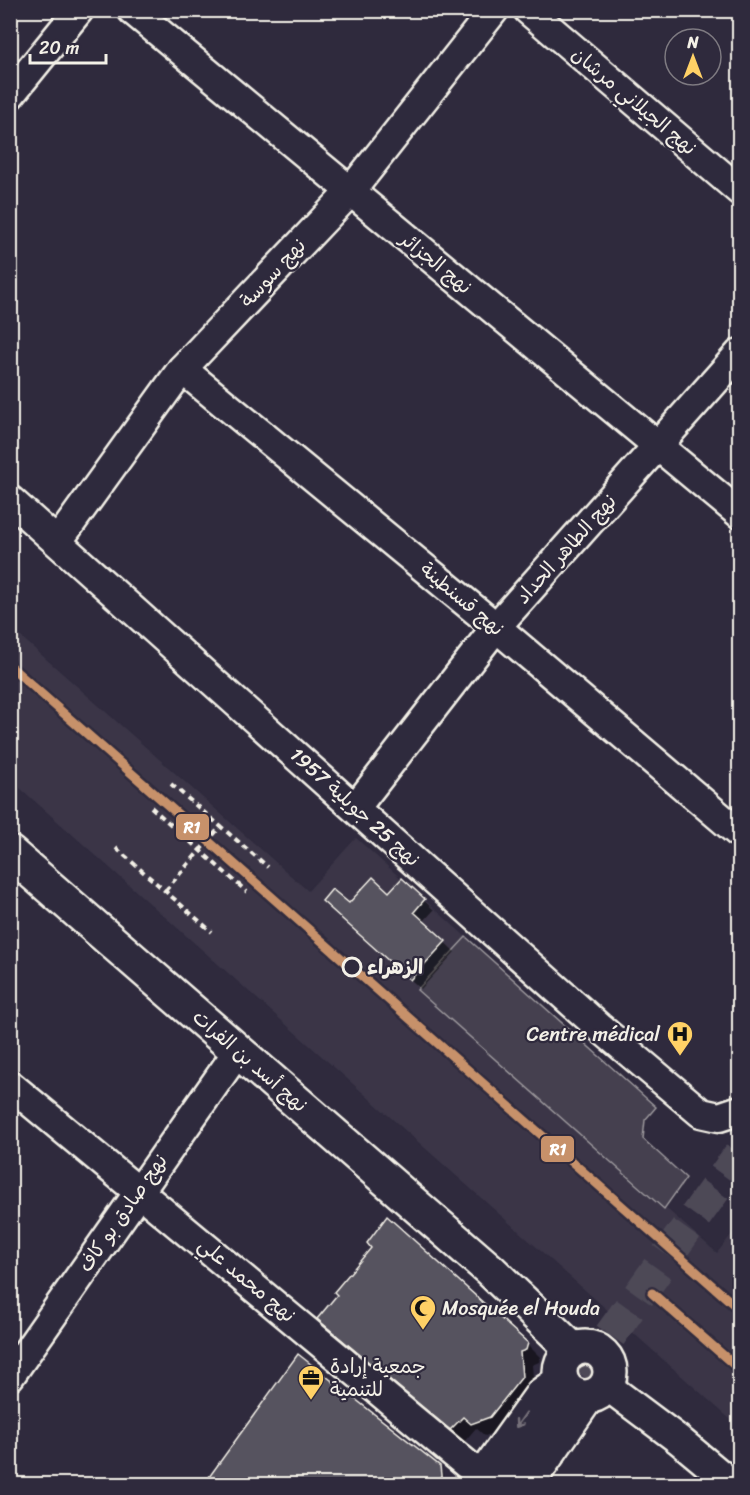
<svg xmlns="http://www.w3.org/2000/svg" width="750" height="1495" font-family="Sriracha,'Playpen Sans Arabic',sans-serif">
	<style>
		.built { fill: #3b3647 }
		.green { fill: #454050; stroke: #9c989c; stroke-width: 1.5 }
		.shadow { fill: #0007 }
		.building { fill: #56525f; stroke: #f4f1e8; stroke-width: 1.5 }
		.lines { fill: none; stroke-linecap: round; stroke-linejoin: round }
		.major-tunnel { stroke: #4d4857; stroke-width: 33; stroke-dasharray: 33 16; stroke-linecap: butt }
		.minor-casing { stroke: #f4f1e8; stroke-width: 33 }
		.major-casing { stroke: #f4f1e8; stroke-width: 38 }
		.path { stroke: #f4f1e8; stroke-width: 4; stroke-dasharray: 6 4.5; stroke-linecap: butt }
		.minor { stroke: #2f2a3d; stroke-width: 28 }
		.major { stroke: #2f2a3d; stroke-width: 33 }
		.rail-1-casing { stroke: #2f2a3d; stroke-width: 14 }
		.rail-1 { stroke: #c7916a; stroke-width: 9 }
		.oneway { stroke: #747079 }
		.stop-dot { fill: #2f2a3d; stroke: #f4f1e8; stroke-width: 3 }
		.labels { text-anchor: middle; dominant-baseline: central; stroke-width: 4.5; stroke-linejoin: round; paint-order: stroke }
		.street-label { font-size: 20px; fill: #f4f1e8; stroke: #2f2a3d }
		.stop-label { font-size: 20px; font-weight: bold; fill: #f4f1e8; stroke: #2f2a3d; text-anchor: start }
		.poi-label { font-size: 20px; fill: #f4f1e8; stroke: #2f2a3d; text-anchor: start }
		.line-badge { stroke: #2f2a3d; stroke-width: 2 }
		.badge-label { font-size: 16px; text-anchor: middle; font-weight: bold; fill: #fff }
	</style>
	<rect width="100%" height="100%" fill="#2f2a3d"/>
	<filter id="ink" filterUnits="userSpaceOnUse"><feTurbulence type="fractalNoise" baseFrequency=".0167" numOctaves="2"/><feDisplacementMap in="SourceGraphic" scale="12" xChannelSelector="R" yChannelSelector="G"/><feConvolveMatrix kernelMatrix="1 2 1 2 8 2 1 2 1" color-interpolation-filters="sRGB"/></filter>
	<g filter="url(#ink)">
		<path class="built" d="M11,628l297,263 48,-53 110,99 -48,54 299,262 22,-28v202l-728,-647z"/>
		<path class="green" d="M466,937l190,170 -11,13 -2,19 43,39 -22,31 -247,-219z"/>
		<g class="shadow">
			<path d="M402,880l32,30 -11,12 32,30 -34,37 -87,-78 55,-17z"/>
			<path d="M319,1319l208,25 13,13 -1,5 -7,3 2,25 -31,39 -18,7 -9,-8 -12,14z"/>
			<path d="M298,1356l141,111 3,3 2,14h-238z"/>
		</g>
		<g class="building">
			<path d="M373,877l16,15 13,-14 23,21 -11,13 32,29 -36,39 -88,-79 10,-12 17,14z"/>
			<path d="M387,1216l141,127 -2,7 -6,2 2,25 -32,40 -19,7 -8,-7 -13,13 -133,-111 20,-24 -3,-3 37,-44 -4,-5z"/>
			<path d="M298,1354l142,112 2,18h-238z"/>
		</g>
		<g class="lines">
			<path class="major-tunnel" d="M553,1415l187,-261"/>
			<g class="minor-casing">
				<g id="minor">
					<path d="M132,10l608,504"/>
					<path d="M528,10l212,181"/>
					<path d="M10,95l69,-85"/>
					<path d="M182,369l314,258 244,207"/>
					<path d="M10,500l589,527 102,86 18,4 21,-7"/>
					<path d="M58,541l124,-172 168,-177 144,-182"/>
					<path d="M356,807l140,-180 244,-274"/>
					<path d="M10,1085l471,391"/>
					<path d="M10,1376l228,-325"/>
					<path d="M607,1386l72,54 53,44"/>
					<path d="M475,1484l65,-91 21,-15"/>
					<path d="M530,1484l60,-87"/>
				</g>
			</g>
			<g class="major-casing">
				<g id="major">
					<path d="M10,853l480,417 83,80"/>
					<circle cx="585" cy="1372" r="25"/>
					<path d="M503,1484l50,-69"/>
				</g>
			</g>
			<g class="path">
				<path d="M171,784l97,83"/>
				<path d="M151,807l96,85"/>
				<path d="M116,848l96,84"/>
				<path d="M165,891l56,-65"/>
			</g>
			<use href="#minor" class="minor"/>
			<use href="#major" class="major"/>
			<g class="rail-1-casing">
				<g id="rail-1">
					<path d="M10,666l730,644"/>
					<path d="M652,1293l88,77"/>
				</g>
			</g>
			<use href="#rail-1" class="rail-1"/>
		</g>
		<defs><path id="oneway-shaft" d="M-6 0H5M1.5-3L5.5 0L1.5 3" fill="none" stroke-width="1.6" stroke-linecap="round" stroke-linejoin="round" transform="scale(1.5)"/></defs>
		<use class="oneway" href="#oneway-shaft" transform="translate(521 1420) rotate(125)"/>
	</g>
	<defs>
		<g id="hospital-pin" transform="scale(1.35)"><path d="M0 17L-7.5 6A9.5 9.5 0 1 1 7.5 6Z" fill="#ffd166" stroke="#2f2a3d"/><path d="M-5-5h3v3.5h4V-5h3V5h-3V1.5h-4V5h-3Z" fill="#111"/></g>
		<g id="mosque-pin" transform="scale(1.35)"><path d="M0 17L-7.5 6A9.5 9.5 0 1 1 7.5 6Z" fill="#ffd166" stroke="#2f2a3d"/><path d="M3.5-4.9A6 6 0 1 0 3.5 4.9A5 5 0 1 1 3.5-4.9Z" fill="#111"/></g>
		<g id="office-pin" transform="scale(1.35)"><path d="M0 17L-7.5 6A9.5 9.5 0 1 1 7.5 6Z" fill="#ffd166" stroke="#2f2a3d"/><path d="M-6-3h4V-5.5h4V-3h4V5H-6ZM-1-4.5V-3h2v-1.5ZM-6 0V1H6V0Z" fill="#111"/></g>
	</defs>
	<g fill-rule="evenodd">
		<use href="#hospital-pin" x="680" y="1034"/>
		<use href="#mosque-pin" x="423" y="1308"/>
		<use href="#office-pin" x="311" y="1378"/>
	</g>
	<circle class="stop-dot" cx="352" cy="967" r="9"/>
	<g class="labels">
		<g class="street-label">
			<text transform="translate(634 101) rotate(40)">نهج الجيلاني مرشان</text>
			<text transform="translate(436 263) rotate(39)">نهج الجزائر</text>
			<text transform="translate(273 273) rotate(-47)">نهج سوسة</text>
			<text transform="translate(566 549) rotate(-48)">نهج الطاهر الحداد</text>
			<text transform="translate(462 599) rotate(40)">نهج قسنطينة</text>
			<text transform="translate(355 807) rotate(42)">نهج 25 جويلية 1957</text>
			<text transform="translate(250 1061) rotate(41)">نهج أسد بن الفرات</text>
			<text transform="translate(123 1213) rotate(-55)">نهج صادق بو كاف</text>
			<text transform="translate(247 1280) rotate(40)">نهج محمد علي</text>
		</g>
		<g class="stop-label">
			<text x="367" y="967">الزهراء</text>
		</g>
		<g class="poi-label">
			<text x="660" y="1034" text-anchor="end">Centre médical</text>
			<text x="442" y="1308">Mosquée el Houda</text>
			<text x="330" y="1366">جمعية إرادة<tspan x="330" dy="23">للتنمية</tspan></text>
		</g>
	</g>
	<g class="line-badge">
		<rect x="175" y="813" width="35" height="28" rx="6" fill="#c7916a"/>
		<rect x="540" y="1135" width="35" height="28" rx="6" fill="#c7916a"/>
	</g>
	<g class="badge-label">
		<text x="192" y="833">R1</text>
		<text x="558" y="1155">R1</text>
	</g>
	<rect width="750" height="1495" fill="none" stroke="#2f2a3d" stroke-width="36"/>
	<rect x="18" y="18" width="714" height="1459" fill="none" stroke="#f4f1e8" stroke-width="2" filter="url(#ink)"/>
	<g transform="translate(693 57)"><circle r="28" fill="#2f2a3d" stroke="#7e7a81" stroke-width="1.5"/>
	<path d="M0-4.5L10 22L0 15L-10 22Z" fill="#ffd166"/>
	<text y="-9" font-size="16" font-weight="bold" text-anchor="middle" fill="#f4f1e8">N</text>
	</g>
	<path d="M30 54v9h76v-9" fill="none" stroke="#f4f1e8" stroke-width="3"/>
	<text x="39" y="54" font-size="18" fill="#f4f1e8" stroke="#2f2a3d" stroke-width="4.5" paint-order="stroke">20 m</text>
</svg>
